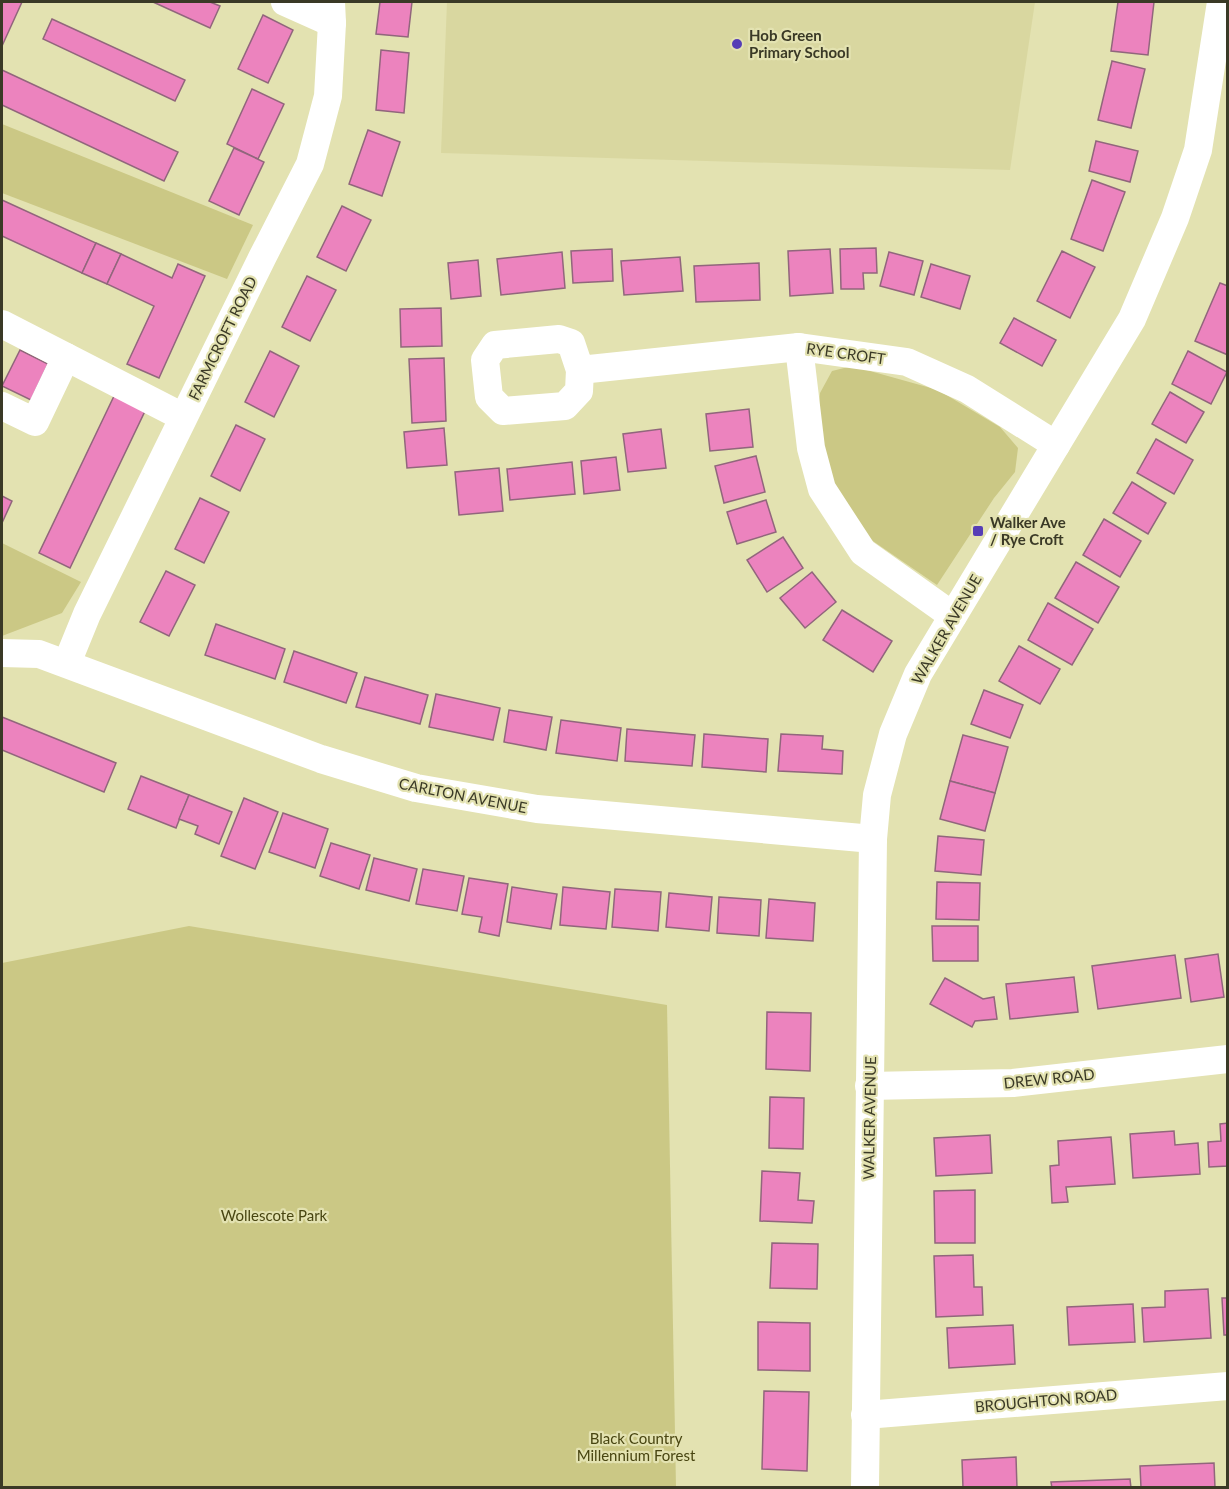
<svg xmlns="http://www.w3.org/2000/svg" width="1229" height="1489" font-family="Lato,sans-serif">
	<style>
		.built { fill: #d9d7a0 }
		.green { fill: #cbc885 }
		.building { fill: #ec83be; stroke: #91667c; stroke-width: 1.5 }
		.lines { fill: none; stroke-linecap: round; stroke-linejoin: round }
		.minor { stroke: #fff; stroke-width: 28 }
		.poi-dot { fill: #563eb6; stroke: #e3e2b1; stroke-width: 2 }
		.labels { text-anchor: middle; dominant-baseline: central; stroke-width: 4.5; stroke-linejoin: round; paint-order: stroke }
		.poi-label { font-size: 15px; font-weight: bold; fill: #3a3926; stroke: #e3e2b1; text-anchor: start }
		.street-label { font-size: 15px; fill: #3a3926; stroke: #e3e2b1 }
		.park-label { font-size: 15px; fill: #484511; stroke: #e3e2b1 }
	</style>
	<rect width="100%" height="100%" fill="#e3e2b1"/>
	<path class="built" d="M447,2h588l-25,168 -569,-17z"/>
	<g class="green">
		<path d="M2,124l251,101 -26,54 -225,-86z"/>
		<path d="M852,366l86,24 62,37 18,21 -3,24 -21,26 -57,87 -70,-48 -36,-54 -14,-55 3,-35 12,-22z"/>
		<path d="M2,543l79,39 -19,31 -60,23z"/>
		<path d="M189,926l478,79 9,482h-674v-524z"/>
	</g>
	<g class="building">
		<path d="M2,2h20l-20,44z"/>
		<path d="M153,2h57l10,4 -10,22z"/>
		<path d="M380,2h32l-4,35 -32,-3z"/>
		<path d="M1118,2h36l-6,53 -37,-4z"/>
		<path d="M263,15l30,15 -25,53 -30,-14z"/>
		<path d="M52,19l133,61 -10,21 -132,-62z"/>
		<path d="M381,50l28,3 -5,60 -28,-3z"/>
		<path d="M1112,61l33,8 -14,59 -33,-8z"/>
		<path d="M2,70l176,82 -14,29 -162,-76z"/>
		<path d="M252,89l32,15 -26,55 -31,-15z"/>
		<path d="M368,130l32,12 -18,54 -33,-12z"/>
		<path d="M1096,141l42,10 -8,31 -41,-11z"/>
		<path d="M234,148l30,14 -25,53 -30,-14z"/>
		<path d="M1092,180l33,12 -22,59 -32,-12z"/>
		<path d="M2,200l94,43 -14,30 -80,-37z"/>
		<path d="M342,206l29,14 -25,51 -29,-14z"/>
		<path d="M96,243l25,11 -14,30 -25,-11z"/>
		<path d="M876,248l1,25h-14l1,16h-23l-1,-40z"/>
		<path d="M612,249l1,32 -40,2 -2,-32z"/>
		<path d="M830,249l3,44 -43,3 -2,-45z"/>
		<path d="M1062,251l33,16 -25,51 -33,-17z"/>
		<path d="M562,252l3,36 -64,7 -4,-36z"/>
		<path d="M889,252l34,9 -9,34 -34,-9z"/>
		<path d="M121,254l51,24 6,-14 27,12 -46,102 -32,-14 27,-58 -47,-22z"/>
		<path d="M680,257l3,34 -59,4 -3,-34z"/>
		<path d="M478,260l3,36 -30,3 -3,-36z"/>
		<path d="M759,263l1,37 -64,2 -2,-36z"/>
		<path d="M931,264l39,12 -10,33 -39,-12z"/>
		<path d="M307,276l29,14 -26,51 -28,-14z"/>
		<path d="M1220,283l8,3v69l-33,-14z"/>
		<path d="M441,308l1,38 -41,1 -1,-38z"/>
		<path d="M1014,318l42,22 -14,26 -42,-23z"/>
		<path d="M20,350l28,14 -17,36 -29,-14z"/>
		<path d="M270,351l29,15 -25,51 -29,-15z"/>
		<path d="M1188,351l39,21 -16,32 -39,-20z"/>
		<path d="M444,358l2,63 -34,2 -3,-64z"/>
		<path d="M1170,392l34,20 -18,31 -34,-19z"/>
		<path d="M115,394l31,15 -76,159 -31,-15z"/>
		<path d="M749,409l4,38 -43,4 -4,-37z"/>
		<path d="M236,425l29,14 -25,52 -29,-15z"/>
		<path d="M444,428l3,37 -40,3 -3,-36z"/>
		<path d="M661,429l5,39 -38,4 -5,-38z"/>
		<path d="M1156,439l37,21 -19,34 -37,-21z"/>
		<path d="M756,456l9,36 -41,11 -9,-37z"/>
		<path d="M616,457l4,33 -36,4 -3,-33z"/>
		<path d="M572,462l3,32 -65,6 -3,-31z"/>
		<path d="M499,468l4,43 -44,4 -4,-43z"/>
		<path d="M1132,482l34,21 -18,31 -35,-21z"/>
		<path d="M2,496l10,5 -10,22z"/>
		<path d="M200,498l29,14 -25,51 -29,-14z"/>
		<path d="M766,500l10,32 -39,12 -10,-32z"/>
		<path d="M1104,519l37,22 -21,36 -37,-22z"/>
		<path d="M783,537l20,31 -36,24 -20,-32z"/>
		<path d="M1076,562l43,25 -21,36 -43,-25z"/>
		<path d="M166,571l29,14 -26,51 -29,-14z"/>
		<path d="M812,572l24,30 -31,26 -25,-30z"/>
		<path d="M1048,603l45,26 -21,36 -44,-25z"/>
		<path d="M842,610l50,31 -19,31 -50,-32z"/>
		<path d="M216,624l69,25 -10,30 -70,-24z"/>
		<path d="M1019,646l41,23 -20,35 -41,-23z"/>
		<path d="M294,651l63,22 -11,30 -62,-21z"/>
		<path d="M365,677l63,18 -8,29 -64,-17z"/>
		<path d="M984,690l39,15 -13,33 -39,-14z"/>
		<path d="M436,694l64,14 -7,32 -64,-13z"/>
		<path d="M509,710l43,7 -6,33 -42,-8z"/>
		<path d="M2,717l114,46 -12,29 -102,-42z"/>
		<path d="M561,720l60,8 -4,33 -61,-8z"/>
		<path d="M627,729l68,6 -3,31 -67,-5z"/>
		<path d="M704,734l64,5 -2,33 -64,-5z"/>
		<path d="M781,734l42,2 -1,13 21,2 -1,23 -64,-3z"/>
		<path d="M963,735l45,12 -13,46 -45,-12z"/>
		<path d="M141,776l48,19 -13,33 -48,-19z"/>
		<path d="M950,781l45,12 -10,38 -45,-12z"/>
		<path d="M189,795l43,17 -13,32 -24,-10 3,-8 -19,-7z"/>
		<path d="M244,798l34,14 -23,57 -34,-13z"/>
		<path d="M283,813l45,16 -13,39 -46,-16z"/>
		<path d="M938,836l46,4 -3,35 -46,-4z"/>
		<path d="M331,843l39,12 -11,34 -39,-13z"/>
		<path d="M374,858l43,11 -8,32 -43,-11z"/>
		<path d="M423,869l41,7 -7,35 -41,-7z"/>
		<path d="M469,878l39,6 -9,52 -20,-4 3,-15 -20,-3z"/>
		<path d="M937,882l43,1 -1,37 -43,-1z"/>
		<path d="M512,887l45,7 -6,35 -44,-7z"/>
		<path d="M563,887l47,5 -4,37 -46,-4z"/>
		<path d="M615,889l46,3 -3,39 -46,-4z"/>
		<path d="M669,893l43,4 -3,34 -43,-4z"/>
		<path d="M719,897l42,3 -2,36 -42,-3z"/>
		<path d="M769,899l46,4 -2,38 -47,-3z"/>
		<path d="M932,926h46v35h-45z"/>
		<path d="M1218,954l6,43 -33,5 -6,-43z"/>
		<path d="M1175,955l6,43 -83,11 -6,-43z"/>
		<path d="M1074,977l4,35 -68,7 -4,-35z"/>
		<path d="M945,978l38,21 11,-2 3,22 -22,2 -3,6 -42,-23z"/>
		<path d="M767,1012l44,1 -1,58 -44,-2z"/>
		<path d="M770,1097l34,1 -1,51 -34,-1z"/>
		<path d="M1228,1123v43l-19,1 -1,-25 13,-1 -1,-17z"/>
		<path d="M1174,1131l1,14 23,-2 2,31 -67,4 -3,-44z"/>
		<path d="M990,1135l2,38 -56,3 -2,-38z"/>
		<path d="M1111,1137l4,47 -49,3 2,15 -16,1 -2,-37 9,-1 -1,-24z"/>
		<path d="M762,1171l38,2 -2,27 16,1 -2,22 -52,-2z"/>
		<path d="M975,1190v53h-40l-1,-52z"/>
		<path d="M772,1243l46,1 -1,45 -47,-1z"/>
		<path d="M973,1255l1,32h8l1,28 -47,2 -2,-61z"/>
		<path d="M1208,1289l3,49 -67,4 -2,-34 23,-1v-16z"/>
		<path d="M1222,1298h6v37h-4z"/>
		<path d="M1133,1304l2,38 -66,3 -2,-38z"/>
		<path d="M758,1322l52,1v48l-52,-1z"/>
		<path d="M1013,1325l2,39 -66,4 -2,-40z"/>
		<path d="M764,1391l45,1 -2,79 -45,-2z"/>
		<path d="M1016,1457l1,31h-54l-1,-28z"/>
		<path d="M1214,1463l1,25h-74l-1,-22z"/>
		<path d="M1130,1479l1,9h-79l-1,-6z"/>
	</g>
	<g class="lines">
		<g class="minor">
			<path d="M285,2l47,21"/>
			<path d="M2,324l181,93"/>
			<path d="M799,347l12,101 11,41 41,63 90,64"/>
			<path d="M580,370l-9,-27 -12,-4 -64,6 -10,15 4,37 14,14 62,-5 14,-15 1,-21 219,-23 108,15 60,27 89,56"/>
			<path d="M2,406l33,16 31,-65"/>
			<path d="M2,653l37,1 282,105 95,29 121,21 336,30"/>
			<path d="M67,663l20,-49 175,-356 48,-94 18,-68 4,-73 -1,-21"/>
			<path d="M869,1086l144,-3 215,-24"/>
			<path d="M865,1415l363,-29"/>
			<path d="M865,1488l8,-649 4,-44 16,-61 25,-60 214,-355 43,-101 23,-68 23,-148"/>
		</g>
	</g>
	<g class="poi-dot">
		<circle cx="737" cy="44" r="6"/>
		<rect x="972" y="525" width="12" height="12" rx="3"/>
	</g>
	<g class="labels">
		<g class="poi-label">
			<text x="749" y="35">Hob Green<tspan x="749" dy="17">Primary School</tspan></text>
			<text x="990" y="522">Walker Ave<tspan x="990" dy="17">/ Rye Croft</tspan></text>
		</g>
		<g class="street-label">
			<text transform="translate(222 338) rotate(-64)">FARMCROFT ROAD</text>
			<text transform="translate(846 353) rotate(8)">RYE CROFT</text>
			<text transform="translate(946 629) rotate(-60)">WALKER AVENUE</text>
			<text transform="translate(463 795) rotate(11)">CARLTON AVENUE</text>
			<text transform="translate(1049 1078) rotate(-6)">DREW ROAD</text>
			<text transform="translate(869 1118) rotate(-89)">WALKER AVENUE</text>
			<text transform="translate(1046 1400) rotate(-5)">BROUGHTON ROAD</text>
		</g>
		<g class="park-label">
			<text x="274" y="1215">Wollescote Park</text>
			<text x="636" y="1438">Black Country<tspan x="636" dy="17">Millennium Forest</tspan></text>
		</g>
	</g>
	<rect width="1229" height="1489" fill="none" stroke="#3a3926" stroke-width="6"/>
</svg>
